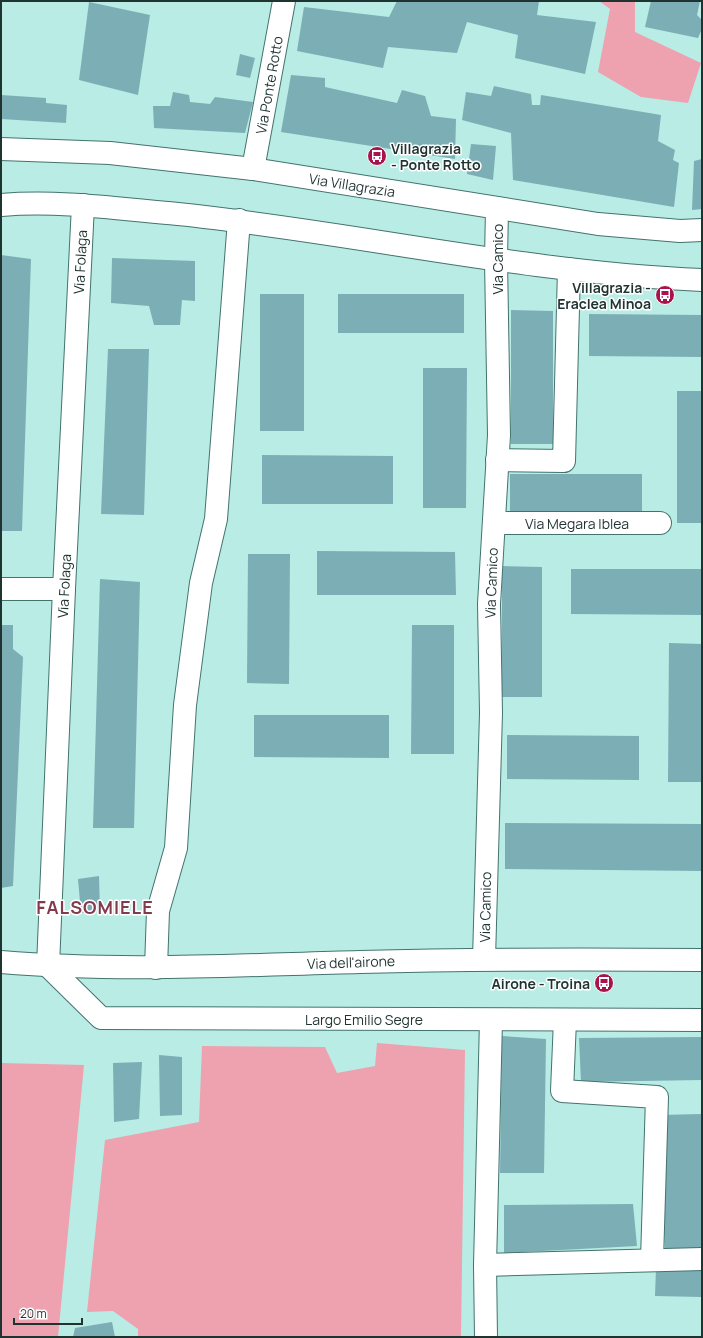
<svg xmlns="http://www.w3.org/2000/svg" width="703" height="1338" font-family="Manrope,sans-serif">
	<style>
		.green { fill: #eea2b0 }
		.building { fill: #7caeb5 }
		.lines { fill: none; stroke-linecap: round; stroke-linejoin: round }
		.minor-casing { stroke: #43736e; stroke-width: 24 }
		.minor { stroke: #fff; stroke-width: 22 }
		.labels { text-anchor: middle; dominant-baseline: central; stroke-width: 3; stroke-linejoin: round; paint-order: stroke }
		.street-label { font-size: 14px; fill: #1f3331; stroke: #fff }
		.poi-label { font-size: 14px; font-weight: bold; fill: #1f3331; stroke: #fff; text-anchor: end }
		.district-label { font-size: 18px; font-weight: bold; letter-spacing: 1px; fill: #823b4c; stroke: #fff }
	</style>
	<rect width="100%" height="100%" fill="#b8ece5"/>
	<g class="green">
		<path d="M599,1h36v31l66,31 -13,40 -47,-6 -43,-25 12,-63z"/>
		<path d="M377,1043l88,7 -4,287h-323v-8l-25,-18 -26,1 18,-172 94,-18 3,-76 123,1 12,26 38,-7z"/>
		<path d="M1,1063l83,2 -26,272h-57z"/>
	</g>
	<g class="building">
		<path d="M397,1h142l-2,14 59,7 -11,52 -70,-16 3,-23 -51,-13 -10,31 -69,-6 -5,21 -86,-17 7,-44 85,10z"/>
		<path d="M651,1h49l-3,14 5,5v9l-4,9 -53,-11z"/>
		<path d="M89,2l61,13 -12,80 -59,-15z"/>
		<path d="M240,54l15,4 -5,20 -14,-3z"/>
		<path d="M291,75l34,3v9l72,16 5,-13 23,6 6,20 25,3 -1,40 -174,-27z"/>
		<path d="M494,86l37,8 1,11h8l1,-10 120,20 -3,26 17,9 -2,10 6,3 -5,44 -161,-27 -2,-47 -49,-13 4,-28 25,4z"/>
		<path d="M173,92l16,3 1,7 20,2 5,-7 38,5 -8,31 -91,-5 -1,-22h17z"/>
		<path d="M1,95l45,3v5l21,2 -1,18 -65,-4z"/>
		<path d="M471,144l25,2 -3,34 -26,-6z"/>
		<path d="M702,159v50l-10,1 2,-49z"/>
		<path d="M1,255l30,4 -9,272h-21z"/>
		<path d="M112,258l83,3v40l-13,-1 -2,25h-26l-5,-19 -38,-3z"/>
		<rect x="260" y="294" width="44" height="137"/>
		<rect x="338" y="294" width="126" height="39"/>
		<path d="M511,310l42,1v133h-42z"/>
		<path d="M589,314l113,1v42l-113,-1z"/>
		<path d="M108,349h41l-5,166 -43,-1z"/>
		<path d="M423,368h44l-1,140h-43z"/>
		<rect x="677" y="391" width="25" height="132"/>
		<path d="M262,455l131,1v48h-131z"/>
		<rect x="510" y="474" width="132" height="44"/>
		<path d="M317,551l138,1 1,43h-139z"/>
		<path d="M248,554h42l-1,130 -42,-1z"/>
		<path d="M502,566l40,1v130h-40z"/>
		<path d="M571,569h131v46l-131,-1z"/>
		<path d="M100,579l40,3 -6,246h-41z"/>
		<path d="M1,625h12v24l10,8 -10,229 -12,2z"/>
		<path d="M412,625h42v129h-43z"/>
		<path d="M669,643l33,1v138h-34z"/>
		<path d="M254,715h135v43l-135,-1z"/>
		<path d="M507,735l132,1v44l-132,-1z"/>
		<path d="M505,823l197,1v47l-197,-2z"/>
		<path d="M99,876l1,35 -19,2 -3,-34z"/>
		<path d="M502,1036l44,3 -2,134h-44z"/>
		<path d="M702,1037v43l-121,2 -2,-44z"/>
		<path d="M159,1055l23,2v58l-22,1z"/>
		<path d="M142,1062l-3,57 -25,3 -1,-59z"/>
		<path d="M702,1114v134l-37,3 -5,-136z"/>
		<path d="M633,1204l4,42 -133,7v-48z"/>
		<path d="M656,1269l46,1 -1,27 -46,-1z"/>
		<path d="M112,1322l3,15h-42l2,-9z"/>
	</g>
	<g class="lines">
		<g class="minor-casing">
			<g id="minor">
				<path d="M1,149l109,4 143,16 345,55 82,7 22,-1"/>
				<path d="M253,169l31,-168"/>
				<path d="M1,205c59,-5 118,4 177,9 175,18 348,59 524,66"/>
				<path d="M83,205l-19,384 -16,377 53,52 601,2"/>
				<path d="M497,460l67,1 5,-192"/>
				<path d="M494,523h166"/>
				<path d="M1,589h63"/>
				<path d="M484,959l7,-246 -2,-109 10,-169 -3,-175 1,-52"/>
				<path d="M1,962c119,10 240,3 359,0 114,-3 228,-3 342,-2"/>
				<path d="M156,968l2,-57 18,-63 9,-143 16,-122 15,-64 23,-299"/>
				<path d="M565,1020l-3,71 95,6 -5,163"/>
				<path d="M485,1265l217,-6"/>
				<path d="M486,1337l-1,-72 6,-245"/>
			</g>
		</g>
		<use href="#minor" class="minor"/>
	</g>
	<defs>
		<g id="bus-disc" transform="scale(1)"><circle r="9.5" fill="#a8134b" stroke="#fff"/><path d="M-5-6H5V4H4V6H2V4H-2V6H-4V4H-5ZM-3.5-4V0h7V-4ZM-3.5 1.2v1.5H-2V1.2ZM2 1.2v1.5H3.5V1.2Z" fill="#fff"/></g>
	</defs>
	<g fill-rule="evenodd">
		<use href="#bus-disc" x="377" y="156"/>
		<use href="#bus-disc" x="665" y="295"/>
		<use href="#bus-disc" x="604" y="983"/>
	</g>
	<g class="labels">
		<g class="street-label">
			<text transform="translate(269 85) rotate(-80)">Via Ponte Rotto</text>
			<text transform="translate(352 185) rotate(9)">Via Villagrazia</text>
			<text transform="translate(497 259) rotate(-90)">Via Camico</text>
			<text transform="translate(80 262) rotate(-87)">Via Folaga</text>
			<text x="577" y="523">Via Megara Iblea</text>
			<text transform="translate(491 583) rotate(-88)">Via Camico</text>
			<text transform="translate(64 586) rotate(-87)">Via Folaga</text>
			<text transform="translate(485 907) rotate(-89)">Via Camico</text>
			<text transform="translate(351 962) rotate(-2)">Via dell'airone</text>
			<text x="364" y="1019">Largo Emilio Segre</text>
		</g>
		<g class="poi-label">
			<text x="391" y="148" text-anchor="start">Villagrazia<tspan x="391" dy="16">- Ponte Rotto</tspan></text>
			<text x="651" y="287">Villagrazia -<tspan x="651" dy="16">Eraclea Minoa</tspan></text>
			<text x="590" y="983">Airone - Troina</text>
		</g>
		<g class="district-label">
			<text x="95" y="907">FALSOMIELE</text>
		</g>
	</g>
	<rect width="703" height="1338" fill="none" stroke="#1f3331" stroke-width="4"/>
	<path d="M14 1318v6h68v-6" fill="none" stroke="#1f3331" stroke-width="2"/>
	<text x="20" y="1318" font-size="12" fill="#1f3331" stroke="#ffffff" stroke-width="3" paint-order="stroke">20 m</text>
</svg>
